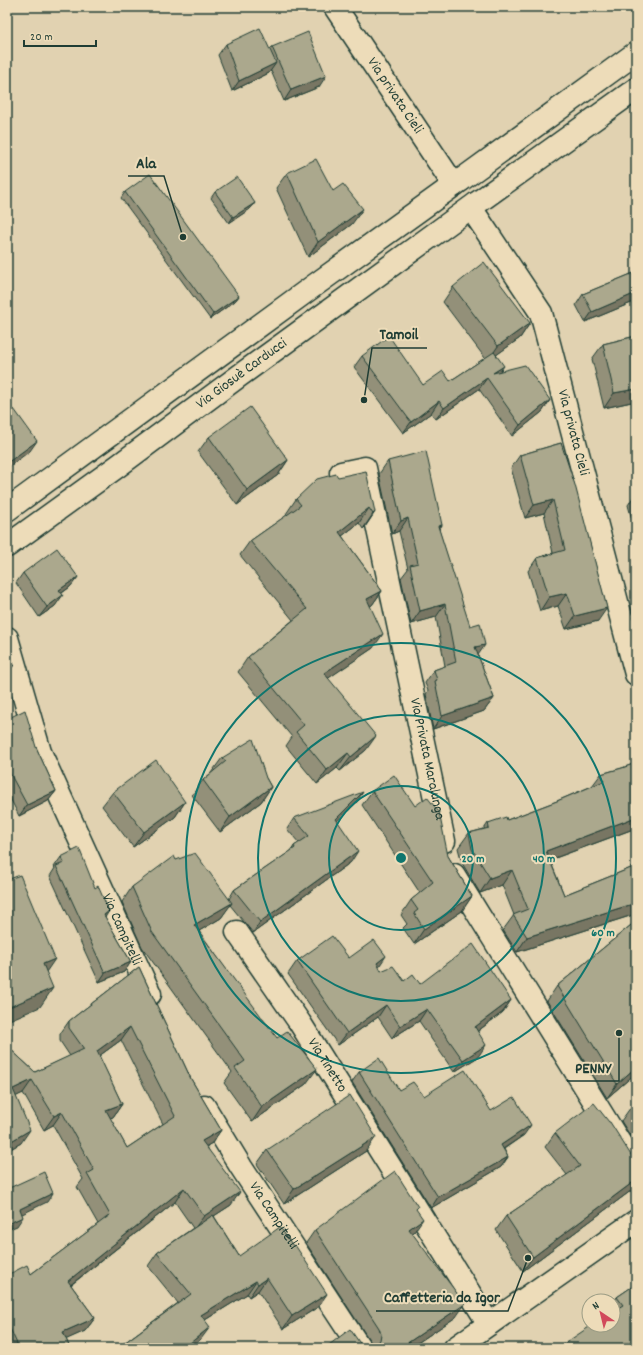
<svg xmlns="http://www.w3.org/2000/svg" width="643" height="1355" font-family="Dekko,sans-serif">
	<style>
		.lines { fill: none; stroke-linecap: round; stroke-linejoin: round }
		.minor-casing { stroke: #1f3d34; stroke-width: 25 }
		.secondary-casing { stroke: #1f3d34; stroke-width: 25 }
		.primary-casing { stroke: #1f3d34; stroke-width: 25 }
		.motorway-casing { stroke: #1f3d34; stroke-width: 25 }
		.minor { stroke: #eddcb9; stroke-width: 22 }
		.secondary { stroke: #eddcb9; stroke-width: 22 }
		.primary { stroke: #eddcb9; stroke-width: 22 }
		.motorway { stroke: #eddcb9; stroke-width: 22 }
		.wall { fill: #939079; stroke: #1f3d34; fill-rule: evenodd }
		.shaded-wall { fill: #787663; stroke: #1f3d34 }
		.building { fill: #aba88d; stroke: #1f3d34; fill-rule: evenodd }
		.ring { fill: none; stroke: #0f766e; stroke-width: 2 }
		.labels { text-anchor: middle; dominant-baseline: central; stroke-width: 4; stroke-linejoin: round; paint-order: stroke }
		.street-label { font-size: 15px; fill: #1f3d34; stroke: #eddcb9 }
		.centre { fill: #0f766e; stroke: #eddcb9; stroke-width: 2 }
		.ring-label { font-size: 12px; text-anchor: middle; font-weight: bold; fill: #0f766e; stroke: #eddcb9; stroke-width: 4; stroke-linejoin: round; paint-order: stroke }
		.leader { fill: none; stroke: #1f3d34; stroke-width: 1.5 }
		.callout-dot { fill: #1f3d34; stroke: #eddcb9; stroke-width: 1.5 }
		.callout-label { font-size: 16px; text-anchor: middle; font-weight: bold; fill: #1f3d34; stroke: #eddcb9; stroke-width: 4; stroke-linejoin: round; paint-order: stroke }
	</style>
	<rect width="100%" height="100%" fill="#e1d2b1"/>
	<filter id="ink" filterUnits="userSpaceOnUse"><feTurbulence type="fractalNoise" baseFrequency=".025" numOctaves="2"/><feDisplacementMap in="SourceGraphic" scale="8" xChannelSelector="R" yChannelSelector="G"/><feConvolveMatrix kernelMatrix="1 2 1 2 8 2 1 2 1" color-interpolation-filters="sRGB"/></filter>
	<g filter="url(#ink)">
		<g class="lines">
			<g class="minor-casing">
				<g id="minor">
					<path id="s1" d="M335,7l119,178"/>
					<path id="s2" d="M471,208l70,105 95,361"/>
					<path id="s3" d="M341,473l24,-5 79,373"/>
					<path id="s4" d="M7,638l33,114 110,242"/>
					<path d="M454,875l182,294"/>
					<path id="s5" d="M237,932l63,91 189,301"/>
					<path id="s6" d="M204,1106l37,61 119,181"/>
				</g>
			</g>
			<g class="secondary-casing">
				<path id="secondary" d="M455,1348l181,-127"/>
			</g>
			<g class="primary-casing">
				<g id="primary">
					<path d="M7,510l308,-225 146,-105"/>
					<path id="s7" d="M7,546l111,-80 121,-90 238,-173"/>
				</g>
			</g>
			<g class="motorway-casing">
				<g id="motorway">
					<path d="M461,180l175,-127"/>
					<path d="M477,203l159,-114"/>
				</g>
			</g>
			<use href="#minor" class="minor"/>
			<use href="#secondary" class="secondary"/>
			<use href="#primary" class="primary"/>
			<use href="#motorway" class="motorway"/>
		</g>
		<g class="wall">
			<path d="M226,44l44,6 2,-3 47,40 -35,14 -13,-30 -2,2 -37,18 -14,-36z"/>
			<path d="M287,173l46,18 19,33 -44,33 -32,-69z"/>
			<path d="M636,186v12l-3,-8z"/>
			<path d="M125,192l114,104 -4,5 -25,18 -89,-121z"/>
			<path d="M215,192l40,11 -5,6 -21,14 -18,-25z"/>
			<path d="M636,272v29l-51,21 -9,-17 7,-11z"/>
			<path d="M453,287l77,36 -10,15 -24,17 3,17 51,28 -8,12 -30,24 -33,-47 -43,30 -5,-6 -28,20 -49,-66 8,-11 61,29 27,-4 35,-23 -42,-56z"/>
			<path d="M636,336v65l-32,7 -12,-49 11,-15z"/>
			<path d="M209,437l79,23 -10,15 -41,30 -39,-53z"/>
			<path d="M561,443l37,178 -32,8 -8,-23 -18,5 -12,-40 9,-13 16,-5 -9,-40 -19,5 -14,-50 9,-13z"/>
			<path d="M388,461l54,64 -3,5 39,125 16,43 -10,13 -51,18 -7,-35 2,-3 -3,-8 9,-13 11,-4 -9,-49 -25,7 -10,-46 7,-9 -9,-38 -7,3 -13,-60z"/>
			<path d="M338,477l37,35 -10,15 -2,2 -4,-6 -17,13 40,55 -10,14 -2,1 3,42 -45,30 38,72 -26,21 -3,-3 -20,16 -31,-38 6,-9 -54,-65 10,-15 45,-37 -53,-65 10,-14 37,-26 -1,-1 10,-15z"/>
			<path d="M636,493v42l-8,-30z"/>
			<path d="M23,573l55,4 -8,10 -8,6 -7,13 -16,11 -23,-34z"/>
			<path d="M7,719l29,28 20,44 -8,10 -29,15 -12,-24z"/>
			<path d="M222,758l44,20 5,9 -10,15 -41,30 -28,-37 11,-15 8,-7z"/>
			<path d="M636,763v65l-86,32 14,35 72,-29v48l-119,38 -14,-22 11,-15 -12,-30 -22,8 -18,-30 -4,-15 11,-15 15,-4 4,-6 19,-3 50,-19 35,-15 9,-12 21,-6z"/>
			<path d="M372,791l76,65 24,40 -10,15 -48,33 -11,-16 4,-4 -6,-9 10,-15 9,-7 -58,-88z"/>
			<path d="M113,792l72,10 -10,15 -42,30 -31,-41z"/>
			<path d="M356,803l-19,18 14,41 -98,71 -23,-28 -9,13 -22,13 107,153 -54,38 -28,-39 8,-11 -90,-125 -20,-45 10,-15 44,-27 53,39 5,-9 57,-39 3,-5 5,-3 -12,-14 7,-11z"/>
			<path d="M61,857l44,60 26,45 -7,10 -25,10 -49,-106 5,-8 -1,-1z"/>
			<path d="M636,921v152l-29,25 -60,-97 10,-15z"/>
			<path d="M349,958l30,9 2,4 23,10 107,19 -8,12 -25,19v26l-24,15 -35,-51 -27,17 -14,-21 -40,28 -50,-71 9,-13z"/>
			<path d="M139,967l52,112 30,51 -9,13 -5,3 24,59 -17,11 25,40 79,51 -35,22 -25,-38 -9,6 -2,-3 -42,26 -4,19 -11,9h-71l1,-2 58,-43 -30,-37 9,-13 36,-25 -18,-26 -104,83 24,33 -10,13 -19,8 4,9h-63v-73l24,-1 67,-50 -21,-37 6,-8 -30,-54 -9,5 -21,-37 -7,3 5,47 -14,8v-105l28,26 35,-16 -10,-15v-7l9,-13zM121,1040l42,84 -36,24 -17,-30 3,-1 9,-13 -23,-48z"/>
			<path d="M359,1072l40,18 25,6 67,15 33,24 -20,14 4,8 -7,10 -70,41 -79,-126z"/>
			<path d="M636,1102v43l-15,-24 12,-17z"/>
			<path d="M555,1133l80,29 -3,28 -109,81 -27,-41 10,-14 61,-41 -22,-28z"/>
			<path d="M267,1150l99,1 -82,53 -27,-40z"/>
			<path d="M416,1210l-2,22 -2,1 44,84 -46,31h-85l34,-6 4,4 6,2 3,-1 -2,-6 -64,-98 9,-13z"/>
			<path d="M636,1284v62l-2,2h-76l55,-23v-22l4,-6z"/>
		</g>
		<g class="shaded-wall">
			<path d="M276,63l-7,10 -37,18 7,-10z"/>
			<path d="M326,76l-7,11 -35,14 7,-11z"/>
			<path d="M255,203l-5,6 -21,14 4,-6z"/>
			<path d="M363,209l-11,15 -44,33 10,-15z"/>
			<path d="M636,293v8l-51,21 7,-10z"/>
			<path d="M239,296l-4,5 -25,18 3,-5z"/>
			<path d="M530,323l-10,15 -32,23 10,-15z"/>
			<path d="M504,366l-8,11 -3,-4z"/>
			<path d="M487,378l-8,11 -43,30 8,-11z"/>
			<path d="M636,389v12l-32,7 10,-15z"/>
			<path d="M550,400l-8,12 -30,24 8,-11z"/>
			<path d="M439,401l-8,12 -28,20 8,-11z"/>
			<path d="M37,441l-7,10 -23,17v-5z"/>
			<path d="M288,460l-10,15 -41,30 10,-15z"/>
			<path d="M553,500l-9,13 -19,5 9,-13z"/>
			<path d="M369,508l-10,15 -30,23 10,-14z"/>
			<path d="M375,512l-10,15 -2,2 10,-15z"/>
			<path d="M408,518l-9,13 -7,3 9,-13z"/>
			<path d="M442,525l-9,13 5,-12z"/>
			<path d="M78,577l-8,10 -18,13 7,-10z"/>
			<path d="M382,591l-10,14 -15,9 10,-15z"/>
			<path d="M567,593l-9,13 -18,5 9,-14z"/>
			<path d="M63,595l-8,11 -16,11 8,-10z"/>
			<path d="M445,604l-9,13 -25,7 9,-13z"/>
			<path d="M607,608l-9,13 -32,8 9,-13z"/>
			<path d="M383,634l-10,14 -59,40 10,-15z"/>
			<path d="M485,645l-9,13 -1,-11z"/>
			<path d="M14,665l-7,9v-7z"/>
			<path d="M494,698l-10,13 -51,18 9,-13z"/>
			<path d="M376,736l-10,14 -26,21 11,-14z"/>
			<path d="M348,753l-11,15 -20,16 10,-14z"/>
			<path d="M271,787l-10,15 -41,30 10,-15z"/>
			<path d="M56,791l-8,10 -29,15 8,-11z"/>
			<path d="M363,792l-7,11 -27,26 7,-10z"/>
			<path d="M185,802l-10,15 -42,30 11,-15z"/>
			<path d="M636,817v11l-100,37 10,-14z"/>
			<path d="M358,851l-7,11 -98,71 7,-11z"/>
			<path d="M512,870l-10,15 -22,8 10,-15z"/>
			<path d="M472,896l-10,15 -48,33 10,-15z"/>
			<path d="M232,903l-11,15 -37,22 10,-15z"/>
			<path d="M636,903v11l-119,38 10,-15z"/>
			<path d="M109,911l-6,10 1,-6z"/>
			<path d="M386,956l-8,12 -1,-5z"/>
			<path d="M55,959l-13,19 1,-14z"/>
			<path d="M131,962l-7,10 -25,10 6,-9z"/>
			<path d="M53,988l-13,19 -33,14v-13z"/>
			<path d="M511,1000l-8,12 -36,27 8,-12z"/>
			<path d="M386,1005l-8,12 -40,28 9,-12z"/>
			<path d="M427,1009l-8,12 -27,17 8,-12z"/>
			<path d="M130,1027l-9,13 -33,24 9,-13z"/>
			<path d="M486,1045l-8,12 -24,15 9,-12z"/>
			<path d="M636,1067v6l-29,25 10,-14z"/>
			<path d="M317,1069l-11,15 -54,38 10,-15z"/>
			<path d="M32,1080l-9,13 -16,8 6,-12z"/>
			<path d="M122,1104l-9,13 -16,6 9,-13z"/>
			<path d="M62,1112l-9,13 -9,5 10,-14z"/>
			<path d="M531,1125l-7,10 -30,20 7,-10z"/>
			<path d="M30,1130l-9,13 -14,8v-7l1,-1z"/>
			<path d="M221,1130l-9,13 -19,11 9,-13z"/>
			<path d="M376,1137l-10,14 -82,53 10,-15z"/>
			<path d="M508,1157l-7,10 -70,41 7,-11z"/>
			<path d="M636,1180v4l-4,6 -109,81 10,-14z"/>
			<path d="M184,1188l-9,14 -116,92 9,-13z"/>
			<path d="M240,1192l-9,13 -37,24 10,-13z"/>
			<path d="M53,1193l-6,9 -33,16 6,-9z"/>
			<path d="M23,1217l-6,9 -10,4v-6z"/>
			<path d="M423,1219l-9,13 -14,10 9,-13z"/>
			<path d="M267,1278l-9,13 -9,6 9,-13z"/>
			<path d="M256,1281l-9,13 -55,34 9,-13z"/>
			<path d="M327,1294l-9,13 -35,22 9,-13z"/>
			<path d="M465,1304l-9,13 -46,31h-10z"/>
			<path d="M95,1318l-10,13 -31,14 9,-13z"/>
			<path d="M210,1327l-9,12 -11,9h-6z"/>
			<path d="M636,1339v7l-2,2h-11z"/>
		</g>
		<g class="building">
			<path d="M260,28l16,35 -37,18 -13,-37z"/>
			<path d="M308,32l18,44 -35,14 -19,-43z"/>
			<path d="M316,159l17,32 10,-7 20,25 -45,33 -31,-69z"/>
			<path d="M150,174l89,122 -26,18 -88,-122z"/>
			<path d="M237,177l18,26 -22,14 -18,-25z"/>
			<path d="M484,262l46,61 -32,23 -45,-59z"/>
			<path d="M636,272v21l-44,19 -9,-18z"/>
			<path d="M389,336l34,49 20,-14 7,10 44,-29 10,14 -11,7 32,-8 25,35 -30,25 -33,-47 -43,30 -5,-7 -28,21 -49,-66z"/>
			<path d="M636,336v53l-22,4 -11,-49z"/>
			<path d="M250,407l38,53 -41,30 -38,-53z"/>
			<path d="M14,409l23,32 -30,22v-48z"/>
			<path d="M561,443l14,42 32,123 -32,8 -8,-23 -18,4 -12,-39 28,-8 -12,-50 -19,5 -14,-50z"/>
			<path d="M426,451l16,74 -4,1 32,100 10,-3 5,22 -10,2 19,51 -52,18 -7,-35 2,-1 -3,-10 22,-8 -11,-58 -25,7 -10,-46 8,-2 -10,-45 -7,3 -13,-60z"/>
			<path d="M366,471l9,41 -2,2 -4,-6 -30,24 43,59 -15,8 16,35 -59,39 52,63 -25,21 -3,-4 -21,17 -31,-38 8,-7 -56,-68 59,-48 -57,-68 51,-36 -5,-6 21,-20 19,-5 2,3z"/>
			<path d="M57,548l21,29 -19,13 4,5 -16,12 -24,-34z"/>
			<path d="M7,649l7,16 -7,2z"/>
			<path d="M25,710l11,37 20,44 -29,14 -20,-37v-49z"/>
			<path d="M253,739l13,39 5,9 -41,30 -27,-37 23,-19 -4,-3z"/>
			<path d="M156,760l29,42 -41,30 -31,-40z"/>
			<path d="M636,763v54l-90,34 18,44 72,-29v37l-109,34 -14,-22 15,-6 -16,-39 -22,8 -18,-29 -3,-16 20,-5 -1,-5 18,-6 1,3 50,-19 47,-20 -3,-7 21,-6z"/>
			<path d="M394,775l21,31 12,-9 12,15 9,44 24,40 -48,33 -10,-16 4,-3 -7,-10 22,-18 -61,-91z"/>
			<path d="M363,792l-27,27 22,32 -98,71 -26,-32 61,-42 -1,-2 15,-10 -15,-18z"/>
			<path d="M79,848l16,40 3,-2 11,25 -5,4 27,47 -26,11 -49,-107 8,-3 -3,-6z"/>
			<path d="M195,853l37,50 -38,22 83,113 10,-7 30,38 -55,38 -27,-39 10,-7 -93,-129 -20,-45 42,-31 2,4z"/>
			<path d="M20,875l35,84 -12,5 10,24 -46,20v-128z"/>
			<path d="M636,921v146l-19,17 -60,-98z"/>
			<path d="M332,936l17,22 25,-18 12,16 -9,7 4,8 12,-5 11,15 9,-7 7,10 53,-40 38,56 -36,27 11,18 -23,15 -36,-51 -27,17 -14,-21 -39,28 -50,-72z"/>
			<path d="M139,967l52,112 30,51 -19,11 38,51 -36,24 -20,-28 -116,93 27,37 -32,14 7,16h-51l-12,-26v-47l20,-10 4,9 79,-59 -23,-41 7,-4 -32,-58 -8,4 -22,-36 -19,9 17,41 -22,13 -1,-2v-95l28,26 49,-23 -15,-21v-7zM130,1027l45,89 -48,32 -21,-38 16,-6 -25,-53z"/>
			<path d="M379,1058l20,32 14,-8 11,14 41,-26 26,41 23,-14 17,28 -30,20 7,12 -70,40 -79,-125z"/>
			<path d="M350,1095l26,42 -82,52 -27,-39z"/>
			<path d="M636,1102v7l-3,-5z"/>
			<path d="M594,1103l15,19h1l26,41v17l-103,77 -27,-41 74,-50 -25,-33z"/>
			<path d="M395,1171l23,36 -2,2 7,10 -14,10 56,75 -65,44h-75l25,-19 9,13 4,4 6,2 6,-2 5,-6 1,-6 -2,-6 -64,-98z"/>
			<path d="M44,1172l9,21 -33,16 3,8 -16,7v-35z"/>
			<path d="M213,1215l26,41 41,-29 13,19 2,-1 32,49 -35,22 -25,-38 -9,6 -2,-3 -55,34 9,12 -26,21h-62l-2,-2 71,-52 -34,-41z"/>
			<path d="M636,1284v55l-13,9h-65l34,-23h21v-14l10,-6 -6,-8z"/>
		</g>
	</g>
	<g class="ring">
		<circle cx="401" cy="858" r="72"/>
		<circle cx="401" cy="858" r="143"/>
		<circle cx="401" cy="858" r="215"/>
	</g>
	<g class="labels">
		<g class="street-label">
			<text stroke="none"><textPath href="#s1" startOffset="107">Via privata Cieli</textPath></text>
			<text stroke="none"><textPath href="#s7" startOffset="291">Via Giosuè Carducci</textPath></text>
			<text stroke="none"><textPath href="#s2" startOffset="250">Via privata Cieli</textPath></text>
			<text stroke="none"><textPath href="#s3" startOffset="322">Via Privata Maralunga</textPath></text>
			<text stroke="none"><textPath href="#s4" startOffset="314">Via Campitelli</textPath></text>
			<text stroke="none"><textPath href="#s5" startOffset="161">Via Tinetto</textPath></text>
			<text stroke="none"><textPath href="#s6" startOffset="130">Via Campitelli</textPath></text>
		</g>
	</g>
	<circle cx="401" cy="858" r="6" class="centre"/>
	<g class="ring-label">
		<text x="473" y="862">20 m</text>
		<text x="544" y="862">40 m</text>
		<text x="603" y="936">60 m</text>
	</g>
	<path class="leader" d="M183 237L164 176H128M364 400L372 348H427M619 1033L619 1081H567M528 1258L508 1311H376"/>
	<g class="callout-dot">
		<circle cx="183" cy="237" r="4"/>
		<circle cx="364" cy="400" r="4"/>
		<circle cx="619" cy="1033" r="4"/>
		<circle cx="528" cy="1258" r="4"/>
	</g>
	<g class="callout-label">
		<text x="146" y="168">Ala</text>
		<text x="399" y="339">Tamoil</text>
		<text x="593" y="1073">PENNY</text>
		<text x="442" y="1302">Caffetteria da Igor</text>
	</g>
	<rect width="643" height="1355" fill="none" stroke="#eddcb9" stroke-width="24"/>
	<rect x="12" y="12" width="619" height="1331" fill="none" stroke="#1f3d34" stroke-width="1.5" filter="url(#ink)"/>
	<g transform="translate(601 1313) rotate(325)"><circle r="19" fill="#eddcb9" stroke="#9b9c84"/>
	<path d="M0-3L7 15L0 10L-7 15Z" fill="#d1495b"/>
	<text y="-6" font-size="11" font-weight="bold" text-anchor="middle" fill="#1f3d34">N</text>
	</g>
	<path d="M24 40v6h72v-6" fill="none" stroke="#1f3d34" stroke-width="2"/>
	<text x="30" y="40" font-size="12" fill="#1f3d34" stroke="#eddcb9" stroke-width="3" paint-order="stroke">20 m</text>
</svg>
